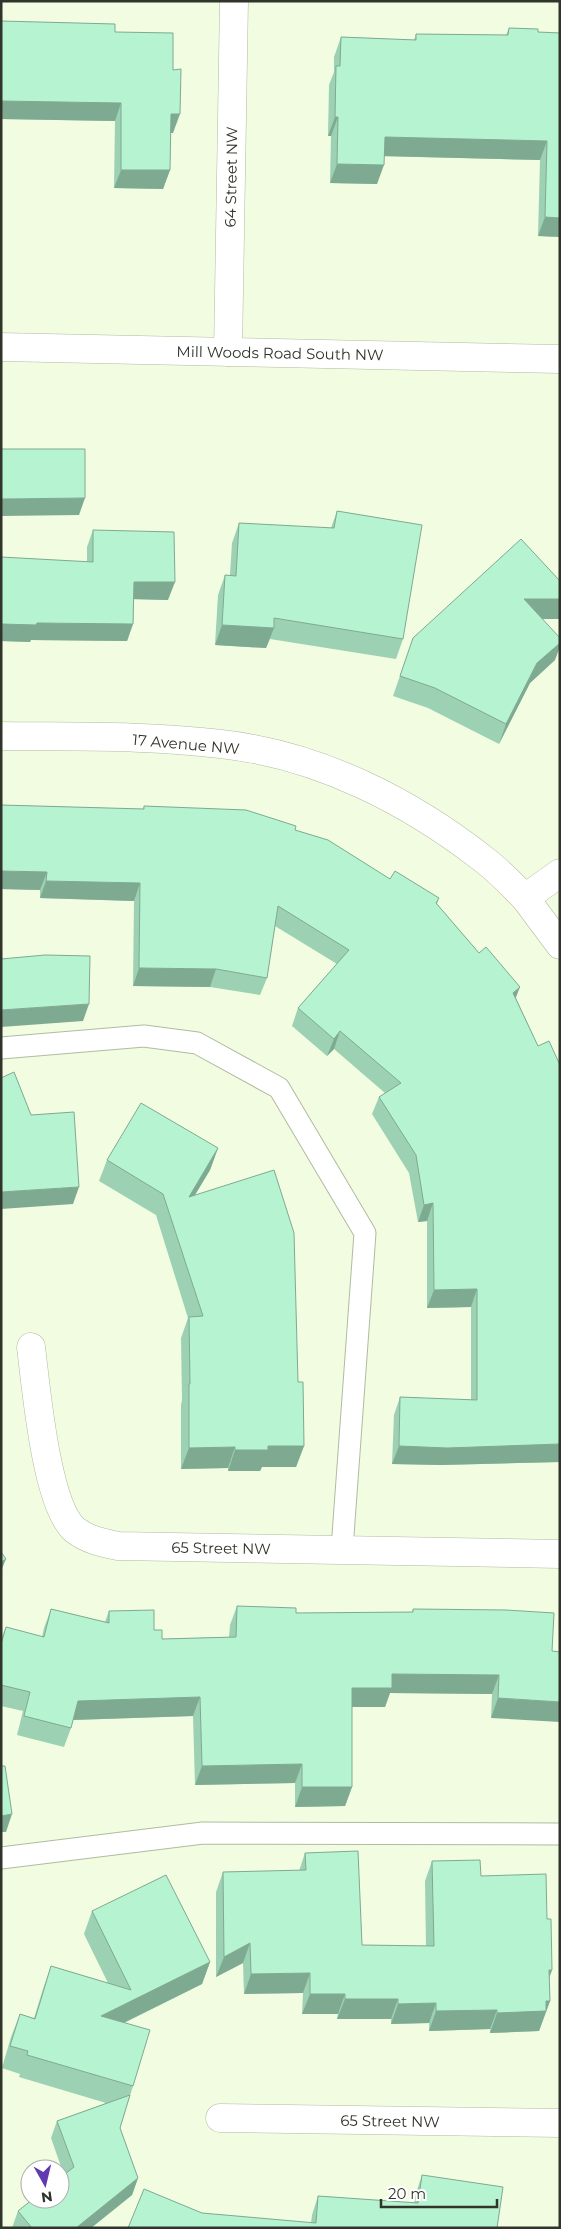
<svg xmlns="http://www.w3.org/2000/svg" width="561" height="2229" font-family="Montserrat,sans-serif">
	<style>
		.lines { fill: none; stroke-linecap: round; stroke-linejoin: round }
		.service-casing { stroke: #b0bba1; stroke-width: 23 }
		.minor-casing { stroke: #b0bba1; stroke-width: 29 }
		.tertiary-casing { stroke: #b0bba1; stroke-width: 29 }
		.service { stroke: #fff; stroke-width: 21 }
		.minor { stroke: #fff; stroke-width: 28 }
		.tertiary { stroke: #fff; stroke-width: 28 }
		.wall { fill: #9dd1b3 }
		.shaded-wall { fill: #7faa92 }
		.building { fill: #b6f3d0; stroke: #7faa92 }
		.labels { text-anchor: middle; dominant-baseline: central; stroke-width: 4.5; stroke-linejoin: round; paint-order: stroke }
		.street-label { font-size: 15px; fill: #30342a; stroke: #fff }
	</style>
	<rect width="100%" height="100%" fill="#f1fce1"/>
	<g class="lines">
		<g class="service-casing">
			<g id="service">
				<path d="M1,1048l143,-12 53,7 82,45 86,145 -23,316"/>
				<path d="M1,1858l202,-25 357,1"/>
			</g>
		</g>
		<g class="minor-casing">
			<g id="minor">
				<path d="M228,352l6,-351"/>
				<path d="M1,736c73,1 147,-1 220,8 98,11 189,57 266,118 14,11 26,24 38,36l35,-25"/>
				<path d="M525,898l35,47"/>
				<path d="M31,1347c5,39 15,159 44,183 13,10 28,13 43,16l442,8"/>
				<path d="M220,2118l340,5"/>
			</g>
		</g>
		<g class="tertiary-casing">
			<path id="tertiary" d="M1,347l559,12"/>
		</g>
		<use href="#service" class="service"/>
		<use href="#minor" class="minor"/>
		<use href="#tertiary" class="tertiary"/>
	</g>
	<g class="wall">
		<path d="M1,21l114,11 58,101h-3v37l-7,19 -49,-1 1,-67 -114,-2z"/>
		<path d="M509,28l29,4 22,1v204l-22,-1 2,-76 -156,-4 -7,28 -47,-1 1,-47h-3l1,-51 5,-13v-15l7,-20 73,3 2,-6 90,1z"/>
		<path d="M337,511l66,128 -7,20 -126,-20 -4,9 -51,-3 3,-50 7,-20h5l2,-32 7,-20 92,5z"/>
		<path d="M93,530l75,70 -34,-1 -1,25 -6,17 -96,-1 -1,2 -29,-1 86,-79v-15z"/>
		<path d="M543,619l12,41 -25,23 -31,61 -71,-36 -35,-12 20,-58z"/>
		<path d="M1,805l142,4 1,-3 151,24 95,49 49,19 -2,6 79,94 22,48 22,19v397l-119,3 -49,-1 2,-49 6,-18 71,3v-93l-44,1v-87l-9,1 -9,-49 -37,-59 7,-17 6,-4 -51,-44 -7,7 -35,-30 6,-18 39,-44 -62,-38 -8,52 -7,17 -50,-8 -77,-1 1,-85 -94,-3v-8l-39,-1z"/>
		<path d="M218,1148l-8,22 -15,25 103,187 6,64 -8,21h-34l-2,4h-32v-3l-47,1v-64l1,-5 -1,-62 7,-20 -32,-103 -57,-34 8,-21z"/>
		<path d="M237,1606l59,7 116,-1 1,-3 141,4 -63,105 1,-24 -102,-1 -5,14h-33v80l-7,19 -50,1v-24l-100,2 -2,-69 -120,4 -2,8 -7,19 -47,-12 6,-24 -22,-5v-67l5,-12 36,10 2,-9 7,-19 54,13 4,-11 45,19 8,9 67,-2 1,-12z"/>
		<path d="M305,1853l57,92 64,1 -1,-65 7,-20 49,15 66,43 5,51 -3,8 1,23 -11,30 -49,2v-4l-61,2v-8l-38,1v-5h-54l1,-5h-36l1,-21 -59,1 -1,-31 -27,14v-85l7,-20 76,-1z"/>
		<path d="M92,1911l118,51 -8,22 -78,39 9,63 -13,42 18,50 -6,17 -41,33h-79l6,-17 46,-36 -13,-37 6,-17 49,-18 -87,-26 1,-3 -18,-6 9,-31 9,-23 14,4 9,-29 8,-23 57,17 -24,-49z"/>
		<path d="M422,2175l75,53h-369l74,-15 109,10 1,-8 6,-19 96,7 2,-10z"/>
	</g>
	<g class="shaded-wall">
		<path d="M1,101l120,2 -6,18 -114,-2z"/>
		<path d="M171,114h9l-7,19h-9z"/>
		<path d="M335,117h3l-7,19h-3z"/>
		<path d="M385,137l162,4 -7,19 -162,-4z"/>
		<path d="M337,164l47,1 -7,19 -47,-1z"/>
		<path d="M121,170h49l-7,19 -49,-1z"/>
		<path d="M545,217l15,1v19l-22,-1z"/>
		<path d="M85,498l-6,17 -78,1v-17z"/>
		<path d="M134,582h41l-7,18 -40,-1z"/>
		<path d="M524,599h36v20h-43z"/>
		<path d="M37,623l96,1 -6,17 -96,-1 -1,2 -29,-1v-17z"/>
		<path d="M222,625l52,3 -8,20 -51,-3z"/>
		<path d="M560,643v4l-5,13 -25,23 -31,61 7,-20 31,-61z"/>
		<path d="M1,871l46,1 -7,18 -39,-1z"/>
		<path d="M46,881l94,2 -6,18 -94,-3z"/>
		<path d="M139,968l77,1 -6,18 -77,-1z"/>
		<path d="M520,987l-7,18v-12z"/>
		<path d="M89,1004l-6,17 -82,6v-17z"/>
		<path d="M340,1031l-6,18 -7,7 7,-17z"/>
		<path d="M218,1148l-8,22 -29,48 8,-21z"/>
		<path d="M79,1187l-6,17 -72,5v-17z"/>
		<path d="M433,1203l-6,18 -9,1 6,-17z"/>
		<path d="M477,1289l-6,18 -44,1 7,-18z"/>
		<path d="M560,1444v18l-119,3 -49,-1 7,-18z"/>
		<path d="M268,1446h36l-8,21h-34l-2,4h-32l7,-21z"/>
		<path d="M235,1447l-7,21 -47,1 8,-21z"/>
		<path d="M6,1559l-5,12v-9z"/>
		<path d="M392,1674l107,1 -7,19 -102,-1 -5,14h-40l7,-19z"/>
		<path d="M200,1697l-7,19 -122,4 7,-19z"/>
		<path d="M498,1698l62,4v20l-69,-4z"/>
		<path d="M302,1764l-7,19 -100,2 7,-19z"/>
		<path d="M302,1787h50l-7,19 -50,1z"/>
		<path d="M12,1814l-6,18h-5v-16z"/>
		<path d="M250,1943l-7,20 -27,14 8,-20z"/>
		<path d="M210,1962l-8,22 -109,54 8,-22z"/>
		<path d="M549,1970h3l-7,20z"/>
		<path d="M310,1973l-7,20 -59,1 7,-20z"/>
		<path d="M310,1994h35l-7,20h-36z"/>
		<path d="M345,1999h53l-7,20h-54z"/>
		<path d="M546,2001h4l-11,30 -49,2 7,-20z"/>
		<path d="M436,2003l-7,20 -38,1 7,-20z"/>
		<path d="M497,2010l-7,19 -61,2 7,-20z"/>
		<path d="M138,2178l-6,17 -41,33h-15z"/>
	</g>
	<g class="building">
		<path d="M1,21l114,3v8l58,1v37l8,-1 -1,45h-9l-1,56h-49v-67l-120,-2z"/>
		<path d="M509,28l29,1v3l22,1v185l-15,-1 2,-76 -162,-4 -1,28 -47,-1 1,-47h-3l1,-51h4l1,-29 75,3v-6l92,1z"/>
		<path d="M1,449h84v49l-84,1z"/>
		<path d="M337,511l85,14 -19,114 -129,-21v10l-52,-3 3,-50 11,1 3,-53 95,5z"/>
		<path d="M93,530l81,2 1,50h-41l-1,42 -96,-1 -1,2 -35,-1v-67l92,5z"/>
		<path d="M521,539l39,42v18h-36l36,39v5l-23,20 -31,61 -71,-36 -35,-12 13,-38z"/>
		<path d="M1,805l143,4v-3l102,4 50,16 -1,4 33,10 62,39 5,-8 44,27 -3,5 43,50 7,-6 34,40 -7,6 25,53 11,-5 11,24v379l-113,4 -48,-2 1,-49 77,3v-111l-43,1 -1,-87 -9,2 -8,-50 -37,-58 22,-14 -61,-52 -6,8 -36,-31 51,-58 -71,-44 -11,72 -51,-9 -77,-1 1,-85 -94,-2 1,-9 -46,-1z"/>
		<path d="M45,955l45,1 -1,48 -88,6v-51z"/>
		<path d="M14,1072l17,43 43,-3 5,75 -78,5v-114z"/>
		<path d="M141,1103l77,45 -29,49 85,-27 20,63 4,149h5l1,64h-36v4h-33v-3l-46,1v-64h1l-1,-67 14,-1 -40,-122 -56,-34z"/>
		<path d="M1,1552l5,7 -5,3z"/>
		<path d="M237,1606l59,2v5l117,-1v-3l93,1 48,3 -2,38 8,1v50l-62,-4 1,-23 -107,-1v14h-40v99h-50v-23l-100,2 -2,-69 -122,4 -7,27 -47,-12 6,-24 -29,-7v-41l5,-17 38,10 7,-28 58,14v-12l45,-1v20h8v9l74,-2z"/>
		<path d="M1,1766h4l7,48 -11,2z"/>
		<path d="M358,1851l4,94 72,1 -2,-85 48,-1 1,16 65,-2 1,45h4l1,51h-3l1,31h-4v10l-49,2v-3l-61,1v-8l-38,1v-5h-53v-5h-35v-21l-59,1 -1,-31 -26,14 -1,-85 83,-2 -1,-17z"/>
		<path d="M166,1875l44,87 -109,54 49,14 -17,56 -106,-31 1,-4 -18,-5 10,-32 15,5 16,-53 80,24 -39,-79z"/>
		<path d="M130,2095l-10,33 18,50 -62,50h-44l-14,-17 15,-12h27v-21l14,-11 -17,-46z"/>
		<path d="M422,2175l81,12 -6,41h-369l16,-39 58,24 114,10 2,-27 100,7z"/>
	</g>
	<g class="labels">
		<g class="street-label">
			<text transform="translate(231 177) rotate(-89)">64 Street NW</text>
			<text transform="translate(280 353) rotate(1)">Mill Woods Road South NW</text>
			<text transform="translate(186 744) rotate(5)">17 Avenue NW</text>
			<text transform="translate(221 1548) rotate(1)">65 Street NW</text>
			<text transform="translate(390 2121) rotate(1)">65 Street NW</text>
		</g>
	</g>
	<rect width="561" height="2229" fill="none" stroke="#30342a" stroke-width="5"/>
	<g transform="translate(45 2184) rotate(172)"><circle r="24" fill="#ffffff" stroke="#acaeaa"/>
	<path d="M0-4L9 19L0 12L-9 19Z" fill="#6139b1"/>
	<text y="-8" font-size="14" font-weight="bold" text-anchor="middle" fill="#30342a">N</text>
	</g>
	<path d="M381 2199v8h116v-8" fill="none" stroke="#30342a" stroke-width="2.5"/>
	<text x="388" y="2199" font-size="15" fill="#30342a" stroke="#ffffff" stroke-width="4" paint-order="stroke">20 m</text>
</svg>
